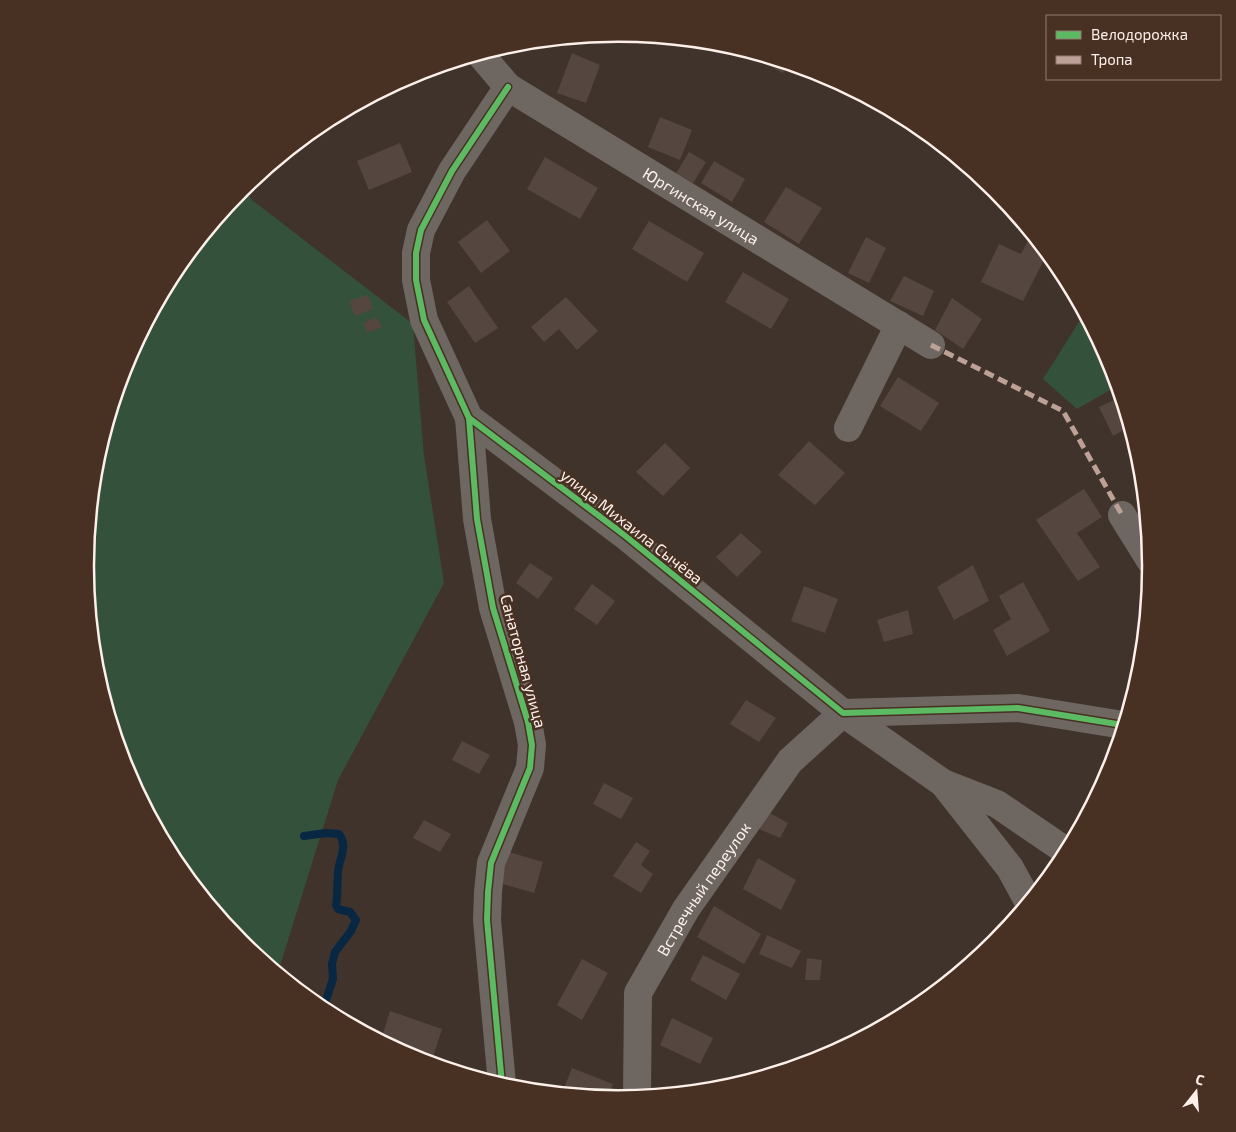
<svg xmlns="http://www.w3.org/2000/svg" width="1236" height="1132" font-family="'Exo 2',sans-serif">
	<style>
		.green { fill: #34523b }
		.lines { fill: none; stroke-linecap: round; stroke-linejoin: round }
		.stream { stroke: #082743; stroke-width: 8 }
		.building { fill: #55473f }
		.minor { stroke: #6e6761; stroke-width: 28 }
		.quiet { stroke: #bda197; stroke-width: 5; stroke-dasharray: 10 5; stroke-linecap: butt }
		.cycleway-casing { stroke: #483023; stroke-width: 9 }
		.cycleway { stroke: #5cba63; stroke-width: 6 }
		.labels { text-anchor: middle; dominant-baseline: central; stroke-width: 5; stroke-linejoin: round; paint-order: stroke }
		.street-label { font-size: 16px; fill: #fdf0ea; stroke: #483023 }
		.rim { fill: none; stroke: #fdf0ea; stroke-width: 2.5 }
	</style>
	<rect width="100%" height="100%" fill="#40332b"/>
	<g class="green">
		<path d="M244,188l8,12 161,124 11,132 20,127 -106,197 -60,192 -37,-30 -66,-81 -49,-92 -30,-99 -10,-104 10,-104 30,-100 50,-92z"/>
		<path d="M1084,314l26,49 7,23 -40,23 -34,-30z"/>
	</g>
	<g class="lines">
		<path class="stream" d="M304,836l22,-3 13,1c10,13 -1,26 -1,39 -1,11 0,21 -2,32l2,4 12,3 6,8 -5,11 -16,21 -3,12 1,15 -10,30"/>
	</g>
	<g class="building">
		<path d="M572,53l28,12 -14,38 -29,-10z"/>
		<path d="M750,53l37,11 -4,9 -34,-18z"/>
		<path d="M660,117l32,13 -12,30 -32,-13z"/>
		<path d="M400,143l12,29 -43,18 -12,-29z"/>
		<path d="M689,152l17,10 -13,21 -17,-10z"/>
		<path d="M545,157l53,31 -18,31 -53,-30z"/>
		<path d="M714,161l31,18 -13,23 -31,-19z"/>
		<path d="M786,187l36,21 -23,36 -35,-22z"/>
		<path d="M487,220l23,31 -29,22 -23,-31z"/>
		<path d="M649,221l55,32 -17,29 -55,-33z"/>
		<path d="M1031,235l16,19 -24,47 -42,-19 18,-38 22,10z"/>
		<path d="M866,237l20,11 -17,35 -21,-10z"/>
		<path d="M743,272l46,27 -18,30 -46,-27z"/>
		<path d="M904,276l30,15 -11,25 -33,-15z"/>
		<path d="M469,286l29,42 -23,15 -28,-41z"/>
		<path d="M368,295l5,14 -18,7 -6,-15z"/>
		<path d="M566,297l32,34 -21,19 -18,-21 -15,13 -13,-15z"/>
		<path d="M952,298l30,21 -19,30 -28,-19z"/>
		<path d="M376,317l6,10 -15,6 -4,-10z"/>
		<path d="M898,377l41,26 -18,28 -41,-25z"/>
		<path d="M1120,397l9,30 -16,9 -14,-29z"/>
		<path d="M809,441l36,32 -30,32 -37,-30z"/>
		<path d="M665,443l25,25 -27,28 -27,-24z"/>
		<path d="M1084,489l18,28 -25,16 23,34 -22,14 -42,-61z"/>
		<path d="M741,533l21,19 -25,25 -21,-20z"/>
		<path d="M530,563l23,15 -15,21 -22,-16z"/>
		<path d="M973,565l16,36 -35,19 -17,-33z"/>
		<path d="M1023,582l27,49 -43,25 -14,-26 18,-11 -12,-23z"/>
		<path d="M592,584l23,17 -18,24 -23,-16z"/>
		<path d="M804,586l34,13 -13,34 -34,-12z"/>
		<path d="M908,610l5,24 -29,8 -7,-22z"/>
		<path d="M746,700l30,18 -17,24 -29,-18z"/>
		<path d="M462,741l28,14 -11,19 -27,-14z"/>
		<path d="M604,783l29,15 -12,21 -28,-15z"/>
		<path d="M768,812l20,11 -8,15 -21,-9z"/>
		<path d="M424,820l27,14 -11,18 -27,-14z"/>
		<path d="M636,842l14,9 -9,14 12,9 -12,19 -28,-17z"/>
		<path d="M505,851l38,11 -9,31 -38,-11z"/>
		<path d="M758,858l38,22 -15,30 -38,-21z"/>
		<path d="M714,906l47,28 -17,30 -47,-27z"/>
		<path d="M767,935l34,16 -9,17 -33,-14z"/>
		<path d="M703,955l37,19 -14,26 -36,-20z"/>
		<path d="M807,958l15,2 -2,20h-15z"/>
		<path d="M582,959l26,14 -26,47 -25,-15z"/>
		<path d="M390,1011l52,18 -11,34 -17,-5 -33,-18z"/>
		<path d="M672,1018l41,20 -13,26 -40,-19z"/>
		<path d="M572,1068l41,16 -5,13 -46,-4z"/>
	</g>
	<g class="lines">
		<g class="minor">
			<path id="s1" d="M480,54l28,33 423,258"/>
			<path d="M508,87l-56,84 -31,59 -5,23v27l8,40 45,98 154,116 220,179 175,-5 105,17"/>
			<path d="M469,418l8,101 16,89 35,114 4,23 -2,23 -39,95 -3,29 -1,28 15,164"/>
			<path d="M848,428l51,-103"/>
			<path d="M1122,515l28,45"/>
			<path d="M944,784l66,84 18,33"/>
			<path id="s2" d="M637,1096l1,-103 48,-84 104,-148 53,-48 100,70 54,21 69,47"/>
		</g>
		<path class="quiet" d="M931,345l132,66 59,104"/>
		<g class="cycleway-casing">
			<g id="cycleway">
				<path d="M508,87l-56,84 -31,59 -5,23v27l8,40 45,98 154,116 220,179 175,-5 105,17"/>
				<path d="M469,418l8,101 16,89 35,114 4,23 -2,23 -39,95 -3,29 -1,28 15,164"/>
			</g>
		</g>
		<use href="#cycleway" class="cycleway"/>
	</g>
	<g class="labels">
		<g class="street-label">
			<text stroke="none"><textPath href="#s1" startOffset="270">Юргинская улица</textPath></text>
			<text transform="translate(632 526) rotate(38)">улица Михаила Сычёва</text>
			<text transform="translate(524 661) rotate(75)">Санаторная улица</text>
			<text stroke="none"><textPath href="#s2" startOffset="226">Встречный переулок</textPath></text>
		</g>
	</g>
	<path d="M0 0H1236V1132H0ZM94 566a524 524 0 1 1 1048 0a524 524 0 1 1-1048 0Z" fill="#483023" fill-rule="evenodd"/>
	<path class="rim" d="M94 566a524 524 0 1 1 1048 0a524 524 0 1 1-1048 0Z"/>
	<rect x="1046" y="15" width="175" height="65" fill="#483023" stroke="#907d73"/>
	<rect x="1056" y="31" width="25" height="8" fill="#5cba63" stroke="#907d73"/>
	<text x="1091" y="40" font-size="15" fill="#fdf0ea">Велодорожка</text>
	<rect x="1056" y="56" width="25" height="8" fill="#bda197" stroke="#907d73"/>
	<text x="1091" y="65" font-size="15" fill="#fdf0ea">Тропа</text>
	<g transform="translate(1196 1092) rotate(17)" stroke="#483023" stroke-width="4" paint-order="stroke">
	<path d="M0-4L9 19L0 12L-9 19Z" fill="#fdf0ea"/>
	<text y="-8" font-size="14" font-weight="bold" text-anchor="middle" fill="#fdf0ea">С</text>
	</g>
</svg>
